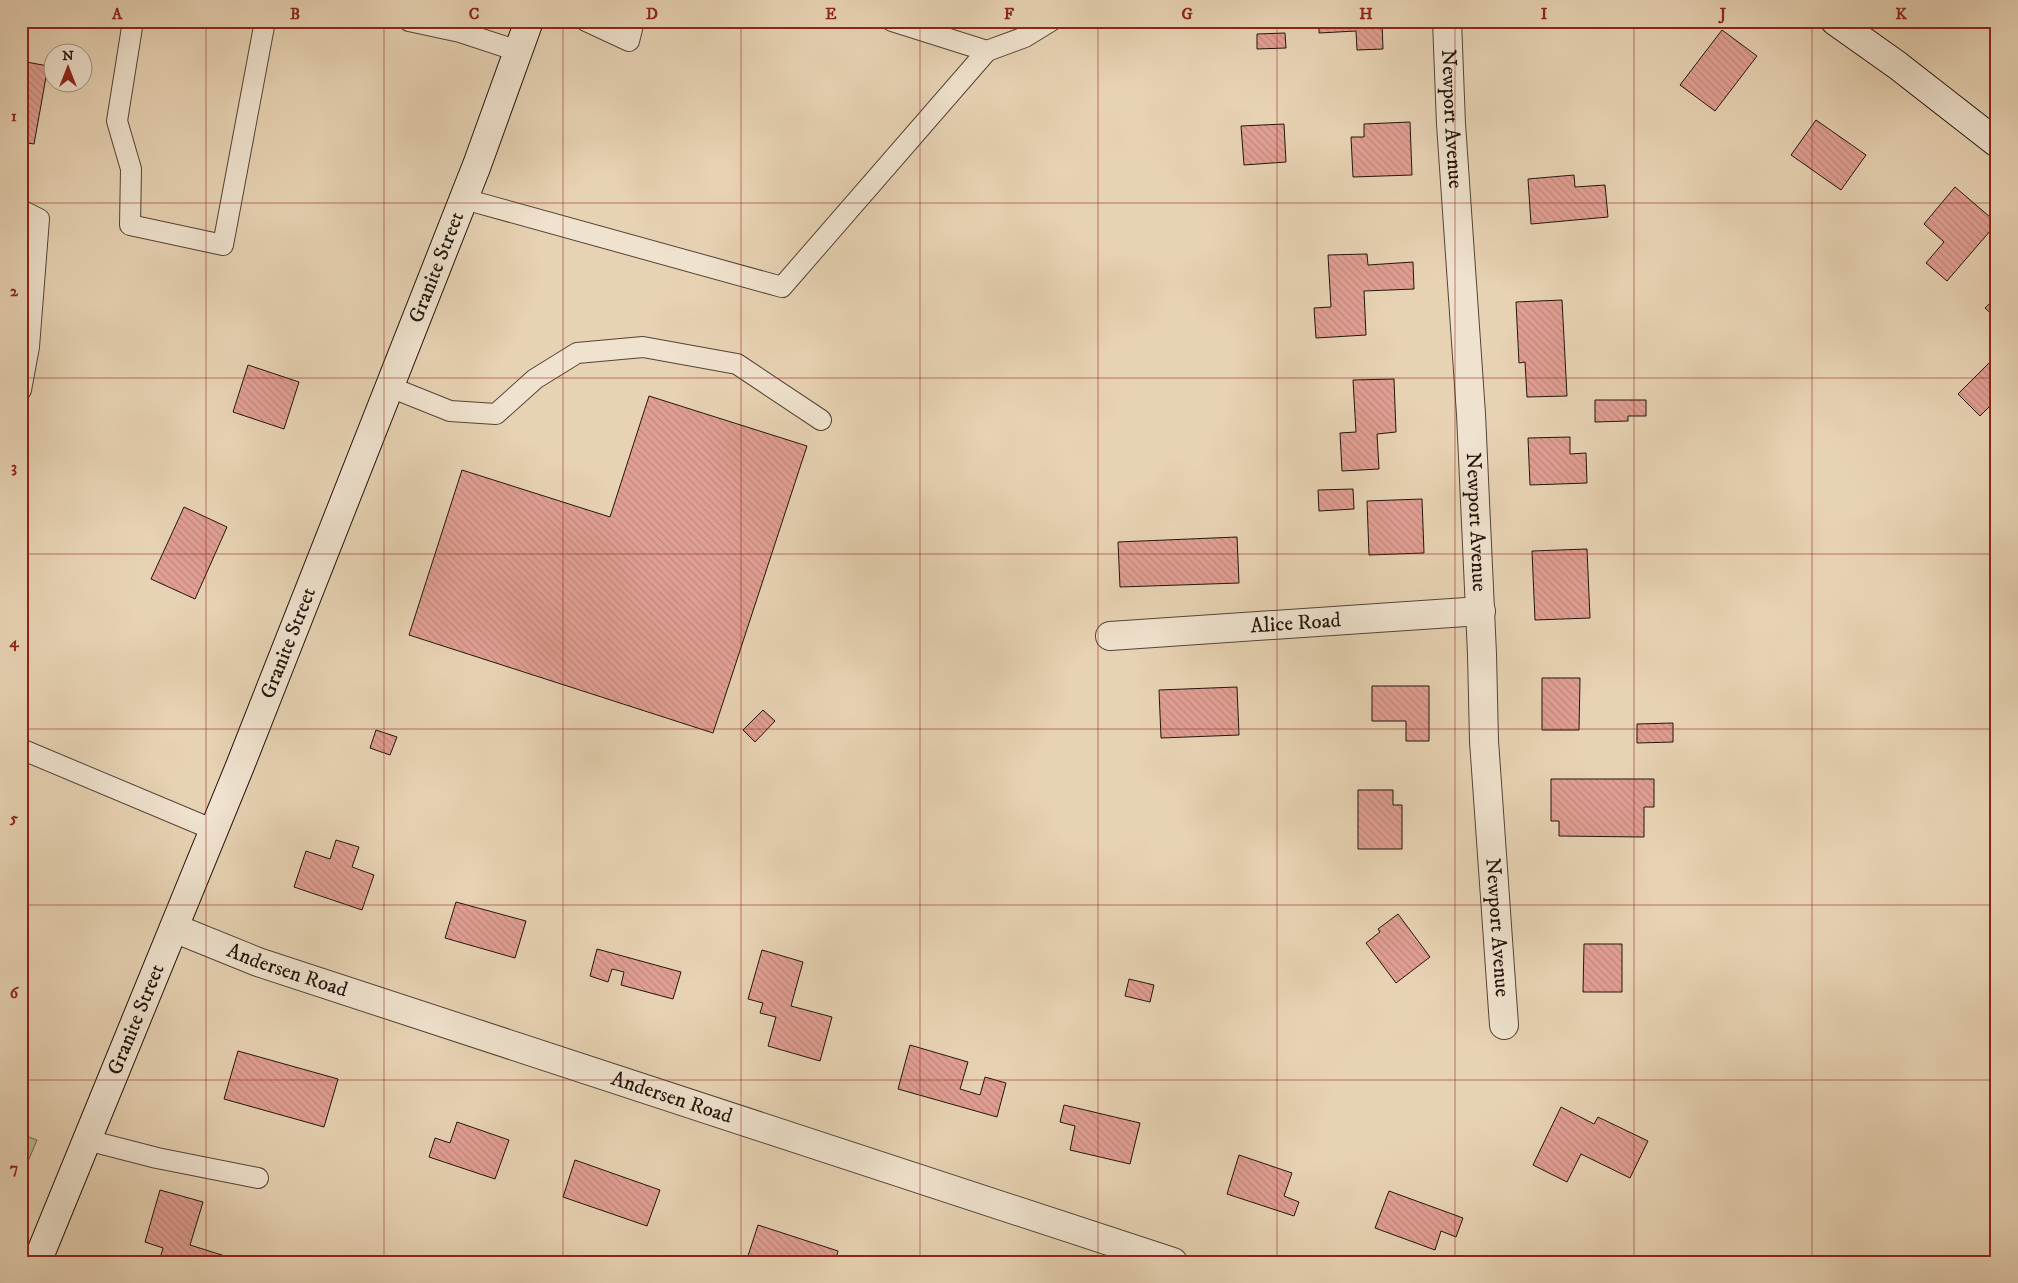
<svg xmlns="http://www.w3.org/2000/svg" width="2018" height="1283" font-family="'IM FELL DW Pica',serif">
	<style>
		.park { fill: url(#park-tufts); stroke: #6e684b }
		.building { fill: url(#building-back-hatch); stroke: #23150d }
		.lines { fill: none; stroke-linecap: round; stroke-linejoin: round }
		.lane-casing { stroke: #544436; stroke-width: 22 }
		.street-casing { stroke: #544436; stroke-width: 30 }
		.secondary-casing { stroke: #23150d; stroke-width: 30 }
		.lane { stroke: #efe2ce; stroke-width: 20 }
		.street { stroke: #efe2ce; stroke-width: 28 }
		.secondary { stroke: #efe2ce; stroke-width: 28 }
		.grid { fill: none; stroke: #8f2418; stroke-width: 1; stroke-opacity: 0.55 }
		.labels { text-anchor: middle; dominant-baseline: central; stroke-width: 4; stroke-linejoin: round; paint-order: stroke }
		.street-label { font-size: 21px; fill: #23150d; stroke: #efe2ce }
		.neatline { fill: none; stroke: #8f2418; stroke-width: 2 }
		.grid-label { font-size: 16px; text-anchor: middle; font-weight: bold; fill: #8f2418 }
	</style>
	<defs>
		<pattern id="park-tufts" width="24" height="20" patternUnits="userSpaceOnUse" patternTransform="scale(1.25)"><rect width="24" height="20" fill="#babb89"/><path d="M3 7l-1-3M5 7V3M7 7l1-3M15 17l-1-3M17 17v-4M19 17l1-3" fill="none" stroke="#a0a075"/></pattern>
		<pattern id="building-back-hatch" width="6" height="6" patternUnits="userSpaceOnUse" patternTransform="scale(1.25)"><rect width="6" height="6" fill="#e19f93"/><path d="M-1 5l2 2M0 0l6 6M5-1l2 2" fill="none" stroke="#c1887e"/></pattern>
	</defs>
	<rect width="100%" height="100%" fill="#e7d2b3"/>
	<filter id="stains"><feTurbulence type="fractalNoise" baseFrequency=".004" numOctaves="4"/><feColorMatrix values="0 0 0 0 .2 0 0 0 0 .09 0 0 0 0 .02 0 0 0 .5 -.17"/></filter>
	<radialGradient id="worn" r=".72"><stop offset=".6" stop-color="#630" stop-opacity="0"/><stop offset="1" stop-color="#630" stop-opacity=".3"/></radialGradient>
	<path class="park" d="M21,1134l16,6 -16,38z"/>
	<g class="building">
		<path d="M1319,21h71l-8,1 1,27 -26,1 -1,-19 -37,2z"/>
		<path d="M1988,21h9v9l-10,-8z"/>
		<path d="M1722,30l35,26 -42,55 -35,-26z"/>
		<path d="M1285,33l1,15 -29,1v-15z"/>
		<path d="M21,61l27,5 -14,78 -13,-2z"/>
		<path d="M1816,120l50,35 -25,35 -50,-35z"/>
		<path d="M1410,122l2,53 -59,2 -2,-40h13v-13z"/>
		<path d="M1284,124l2,38 -42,3 -3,-39z"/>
		<path d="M1574,175l1,12 30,-2 3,32 -77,7 -3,-45z"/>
		<path d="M1955,187l42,36 -50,58 -21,-18 18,-21 -20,-18z"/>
		<path d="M1367,254l1,11 45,-3 1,27 -50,2 2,44 -50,3 -2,-30 17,-1 -3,-52z"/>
		<path d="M1997,296v23l-12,-11z"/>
		<path d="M1562,300l5,96 -40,1 -2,-35 -6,1 -3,-61z"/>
		<path d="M1997,328v13l-6,-6z"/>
		<path d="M1992,360l5,5v34l-17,17 -22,-22z"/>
		<path d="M248,365l51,17 -15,47 -51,-17z"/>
		<path d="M1394,379l2,53 -19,2 2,35 -37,2 -2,-38 16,-1 -3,-52z"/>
		<path d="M649,396l158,50 -94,287 -304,-98 53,-165 148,47z"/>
		<path d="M1595,400h51v16h-18v5l-33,1z"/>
		<path d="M1570,437v17l16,-1 1,30 -57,2 -2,-47z"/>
		<path d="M1353,489l1,20 -35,2 -1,-21z"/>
		<path d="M1422,499l2,54 -55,2 -2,-54z"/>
		<path d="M184,507l43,20 -32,72 -44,-20z"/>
		<path d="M1237,537l2,46 -119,4 -2,-45z"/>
		<path d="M1587,549l3,69 -55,2 -3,-69z"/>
		<path d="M1542,678h38l-1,52h-37z"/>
		<path d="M1372,686h57v55h-23v-20h-34z"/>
		<path d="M1237,687l2,48 -78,3 -2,-48z"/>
		<path d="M763,710l12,11 -20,21 -12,-12z"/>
		<path d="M1673,723v19l-36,1v-19z"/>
		<path d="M376,730l21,7 -7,18 -20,-7z"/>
		<path d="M1551,779h103v28h-10v30l-85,-1v-15h-8z"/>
		<path d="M1358,790h35v15h9v44h-44z"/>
		<path d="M336,840l23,7 -7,20 22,8 -12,35 -68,-23 12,-36 24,8z"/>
		<path d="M456,902l70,19 -11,37 -70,-20z"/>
		<path d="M1398,914l32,43 -34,26 -30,-40 14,-11 -2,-3z"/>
		<path d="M1584,944h38v48h-39z"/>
		<path d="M597,949l84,23 -8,27 -52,-14 3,-13 -12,-3 -4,13 -18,-6z"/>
		<path d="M762,950l41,12 -12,44 41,11 -12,44 -52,-15 8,-29 -16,-4 3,-10 -15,-4z"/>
		<path d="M1129,979l25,6 -4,17 -25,-6z"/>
		<path d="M910,1045l58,17 -8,27 20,6 5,-18 21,6 -9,34 -99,-28z"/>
		<path d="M238,1051l100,28 -14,48 -100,-28z"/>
		<path d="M1064,1105l76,18 -10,41 -60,-14 5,-24 -15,-4z"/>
		<path d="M1561,1107l33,17 4,-7 50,24 -18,37 -49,-24 -14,28 -34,-17z"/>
		<path d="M457,1122l52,18 -14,39 -66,-22 6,-19 15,5z"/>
		<path d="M1239,1155l53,18 -8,23 15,6 -5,14 -67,-22z"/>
		<path d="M575,1160l85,30 -13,36 -84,-29z"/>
		<path d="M160,1190l43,12 -13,43 54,17h-85l4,-14 -18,-6z"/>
		<path d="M1389,1191l74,27 -7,19 -15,-6 -6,19 -60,-22z"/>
		<path d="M758,1225l80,26 -3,11h-89z"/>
	</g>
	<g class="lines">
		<g class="lane-casing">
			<g id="lane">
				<path d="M133,21l-16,100 14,48 -1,56 93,20 42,-224"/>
				<path d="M409,21l51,11 58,19"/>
				<path d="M586,21l43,20 5,-20"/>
				<path d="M987,51l38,-14 26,-16"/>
				<path d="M464,199l318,88 205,-236 -95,-30"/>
				<path d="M21,210l18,9 -10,128 -8,43"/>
				<path d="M390,387l60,24 46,3 39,-35 42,-26 66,-6 94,17 84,56"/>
				<path d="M21,749l193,81"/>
				<path d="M87,1140l70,18 101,20"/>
			</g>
		</g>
		<g class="street-casing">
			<g id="street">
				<path id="s1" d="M1447,21l4,103 20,290 11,240 2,87 20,284"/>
				<path id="s2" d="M1110,636l371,-25"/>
				<path id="s3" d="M174,928l84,34 915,300"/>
			</g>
		</g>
		<g class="secondary-casing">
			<g id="secondary">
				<path d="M1835,21l62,44 100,78"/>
				<path id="s4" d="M37,1262l203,-496 237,-601 52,-144"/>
			</g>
		</g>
		<use href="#lane" class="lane"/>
		<use href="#street" class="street"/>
		<use href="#secondary" class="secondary"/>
	</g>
	<path class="grid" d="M206,21v1241M384,21v1241M563,21v1241M741,21v1241M920,21v1241M1098,21v1241M1277,21v1241M1455,21v1241M1634,21v1241M1812,21v1241M21,203h1976M21,378h1976M21,554h1976M21,729h1976M21,905h1976M21,1080h1976"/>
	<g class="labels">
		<g class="street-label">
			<text stroke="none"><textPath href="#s1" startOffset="98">Newport Avenue</textPath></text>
			<text stroke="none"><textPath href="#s4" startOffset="1072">Granite Street</textPath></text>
			<text stroke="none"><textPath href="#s1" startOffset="502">Newport Avenue</textPath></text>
			<text stroke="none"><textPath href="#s2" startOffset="186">Alice Road</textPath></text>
			<text stroke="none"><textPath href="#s4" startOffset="668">Granite Street</textPath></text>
			<text stroke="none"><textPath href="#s1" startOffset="908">Newport Avenue</textPath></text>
			<text stroke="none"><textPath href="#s3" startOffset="121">Andersen Road</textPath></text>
			<text stroke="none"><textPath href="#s4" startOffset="262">Granite Street</textPath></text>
			<text stroke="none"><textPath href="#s3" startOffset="526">Andersen Road</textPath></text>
		</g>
	</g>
	<rect width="2018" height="1283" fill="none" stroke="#e7d2b3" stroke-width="55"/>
	<g transform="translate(68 68)"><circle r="24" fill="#efe2ce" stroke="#9d9081"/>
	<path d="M0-4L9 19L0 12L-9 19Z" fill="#8f2418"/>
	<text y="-8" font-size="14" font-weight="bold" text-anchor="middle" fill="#23150d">N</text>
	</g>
	<rect x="28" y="28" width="1962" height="1228" class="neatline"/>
	<g class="grid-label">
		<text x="117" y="19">A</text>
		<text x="295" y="19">B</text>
		<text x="474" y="19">C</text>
		<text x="652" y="19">D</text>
		<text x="831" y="19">E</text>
		<text x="1009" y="19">F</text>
		<text x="1187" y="19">G</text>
		<text x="1366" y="19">H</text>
		<text x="1544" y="19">I</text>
		<text x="1723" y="19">J</text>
		<text x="1901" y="19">K</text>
		<text x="14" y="121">1</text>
		<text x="14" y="296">2</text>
		<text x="14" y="472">3</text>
		<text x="14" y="647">4</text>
		<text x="14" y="823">5</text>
		<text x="14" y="998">6</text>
		<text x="14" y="1173">7</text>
	</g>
	<rect width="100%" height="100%" filter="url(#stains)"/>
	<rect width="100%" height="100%" fill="url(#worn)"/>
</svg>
